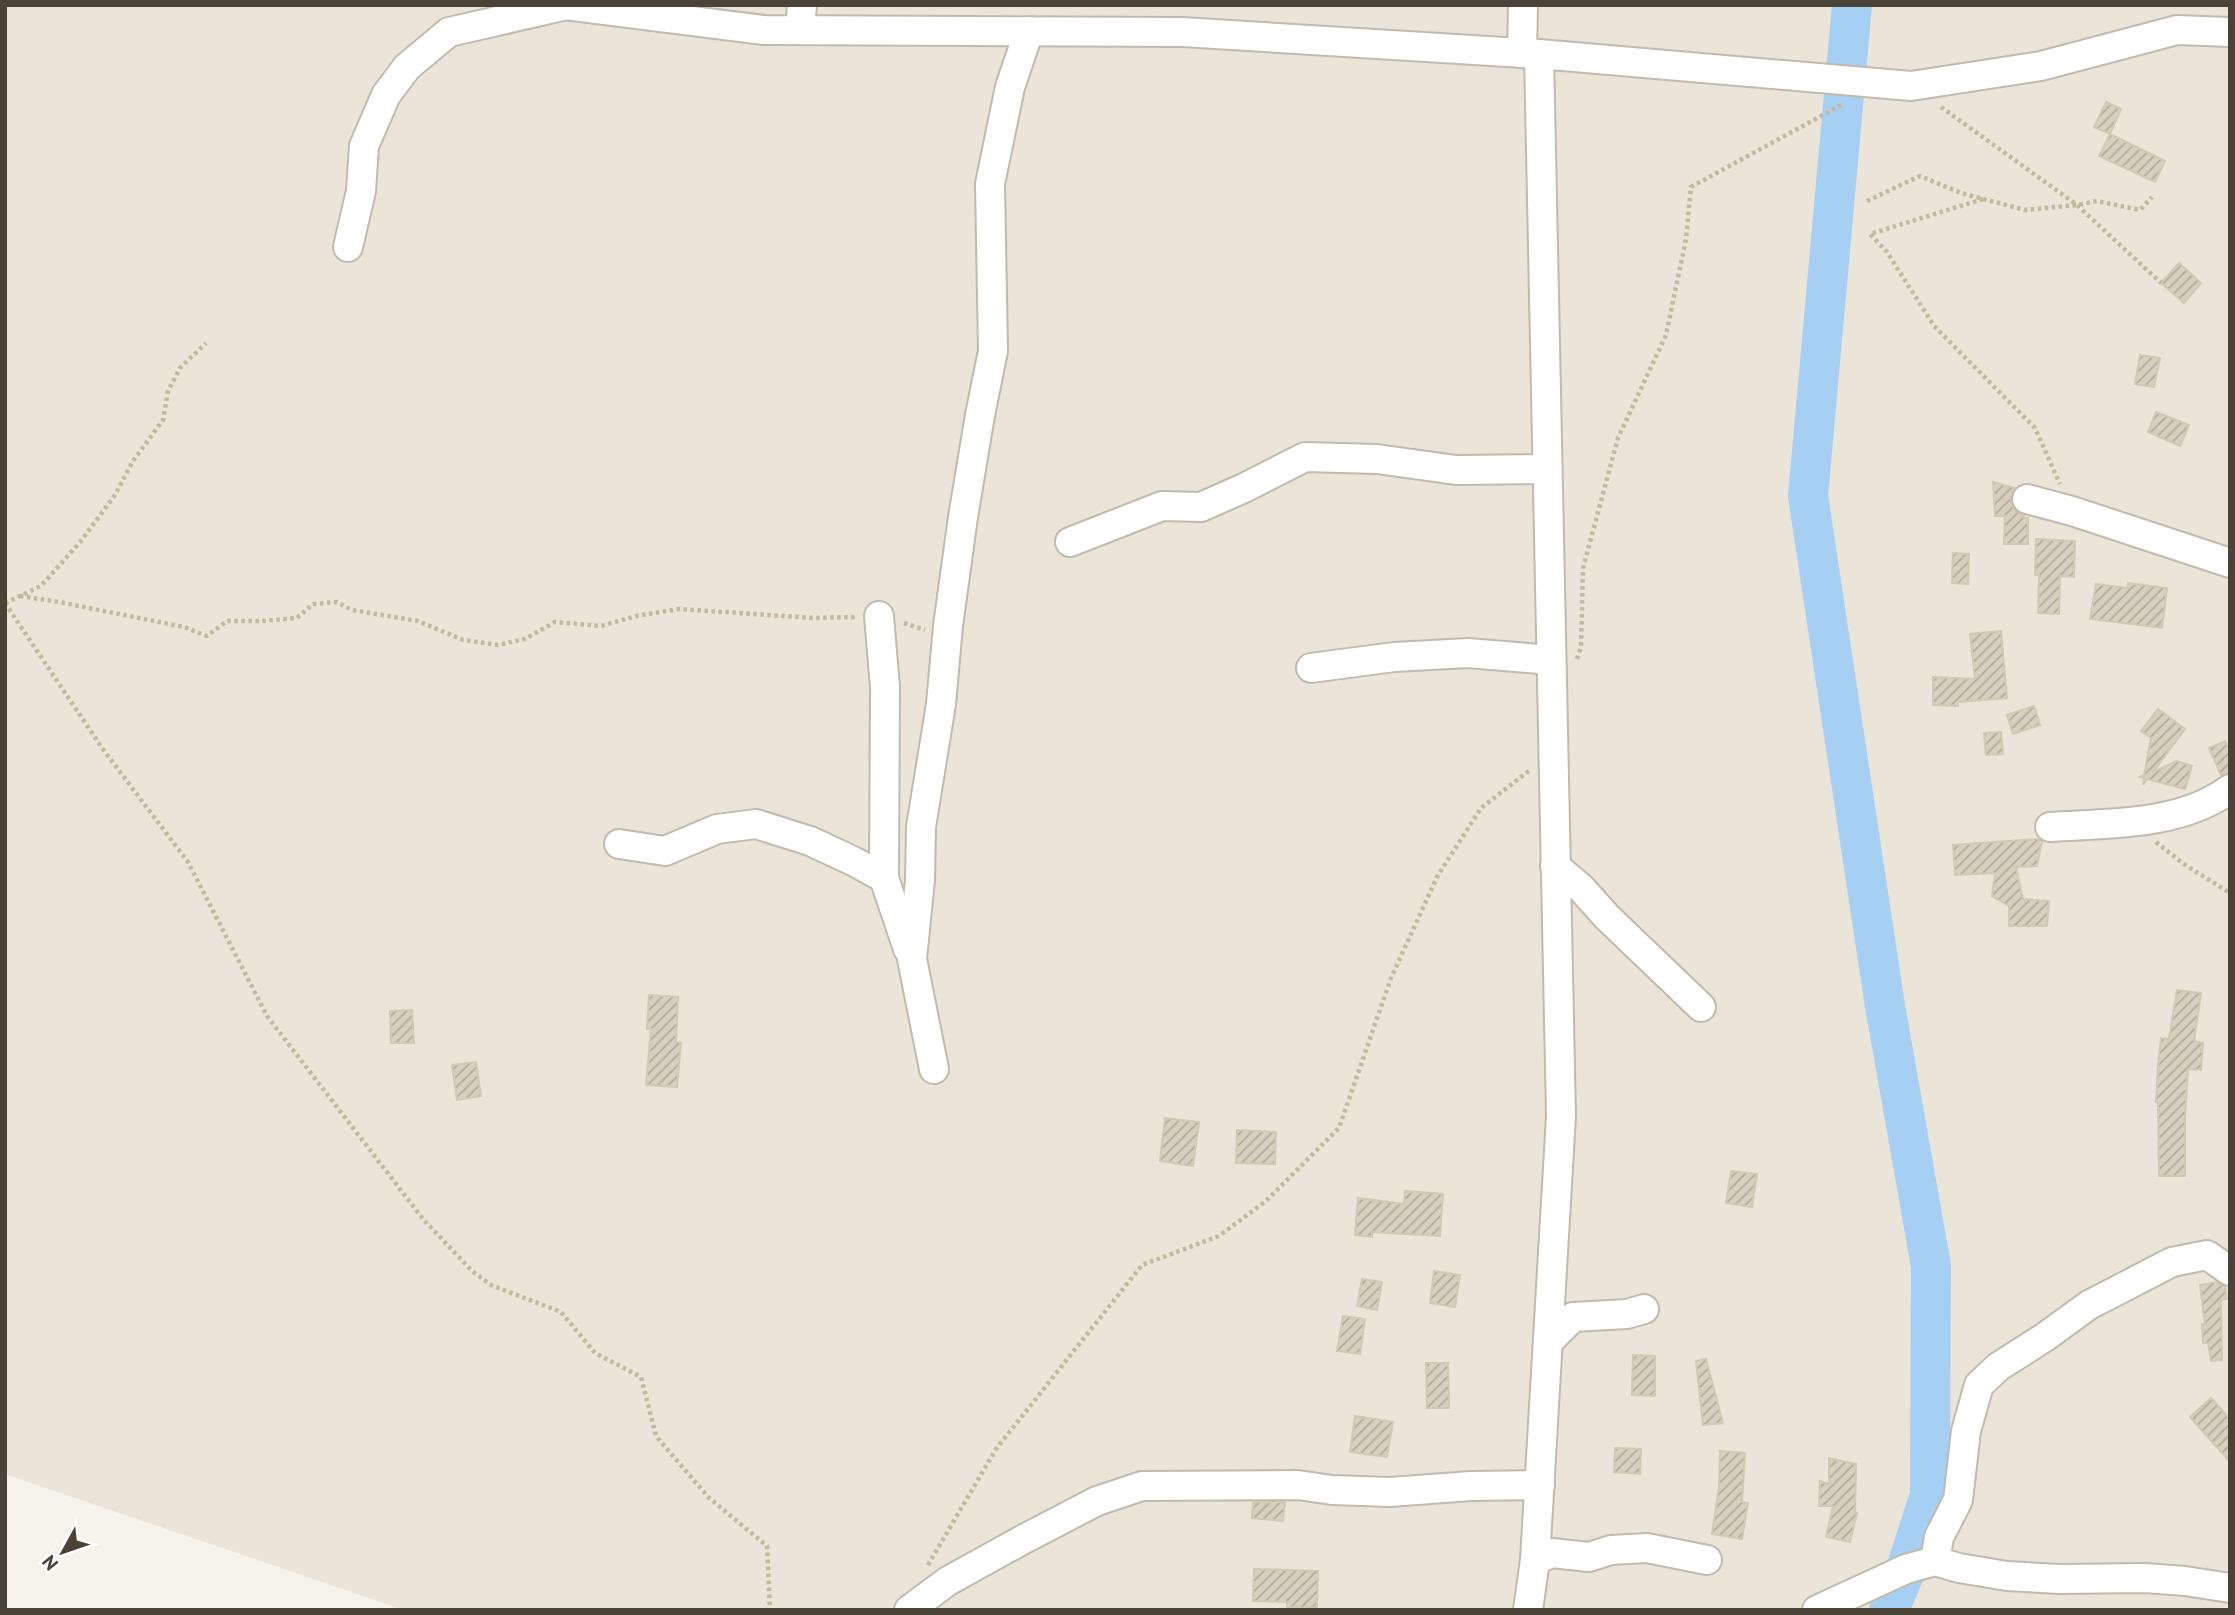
<svg xmlns="http://www.w3.org/2000/svg" width="2235" height="1615" font-family="'PT Sans',sans-serif">
	<style>
		.residential { fill: #eae5d8 }
		.lines { fill: none; stroke-linecap: round; stroke-linejoin: round }
		.river { stroke: #a6d0f3; stroke-width: 40 }
		.building { fill: url(#building-hatch); stroke: #d3c8b2; stroke-width: 2 }
		.minor-casing { stroke: #c2bbac; stroke-width: 32 }
		.path { stroke: #c4b89d; stroke-width: 4.5; stroke-dasharray: 3.5 3.5; stroke-linecap: butt }
		.minor { stroke: #fff; stroke-width: 28 }
	</style>
	<defs>
		<pattern id="building-hatch" width="6" height="6" patternUnits="userSpaceOnUse" patternTransform="scale(1.75)"><rect width="6" height="6" fill="#d8cfbf"/><path d="M-1 1l2-2M0 6l6-6M5 7l2-2" fill="none" stroke="#b1aa9c"/></pattern>
	</defs>
	<rect width="100%" height="100%" fill="#f5f3ea"/>
	<path class="residential" d="M5,5h2225v1605h-1826l-399,-136z"/>
	<g class="lines">
		<path class="river" d="M1852,5l-44,491 77,510 46,260 -1,229 -24,74 -17,41"/>
	</g>
	<g class="building">
		<path d="M2106,102l15,7 -11,25 -16,-7z"/>
		<path d="M2110,134l55,27 -10,21 -56,-26z"/>
		<path d="M2179,263l22,20 -17,20 -23,-20z"/>
		<path d="M2140,355l20,3 -6,29 -19,-3z"/>
		<path d="M2156,412l33,13 -9,21 -32,-14z"/>
		<path d="M1993,482l22,6 -4,7v8l5,8 8,4v3h4v26h-24l1,-28h-10z"/>
		<path d="M2036,539l39,2 -1,36 -14,-1 -1,38 -21,-1 1,-38h-4z"/>
		<path d="M1953,553l16,1 -1,30 -16,-1z"/>
		<path d="M2128,583l39,5 -5,40 -72,-9 6,-35 32,4z"/>
		<path d="M2001,631l6,67 -49,4v4l-25,-1v-28l42,2 -5,-45z"/>
		<path d="M2034,706l6,19 -27,9 -6,-19z"/>
		<path d="M2158,709l27,20 -32,43 24,-11 15,5 -7,23 -38,-10 -4,6 1,-7 -4,-1 4,-2 7,-37 -10,-7z"/>
		<path d="M2001,732l2,22 -17,1 -2,-22z"/>
		<path d="M2225,741l5,10v21l-9,3 -12,-27z"/>
		<path d="M2039,839l3,2 -5,25 -21,1 7,32 26,2 -2,25h-38v-20l-17,-10 3,-23 -40,2 -2,-30z"/>
		<path d="M2177,990l24,3 -7,48 9,2 -2,27 -13,-1 -3,50v57h-26l-1,-73 -2,-1 2,-36 3,-28 8,1z"/>
		<path d="M649,995l29,2 -2,45 5,1 -4,44 -31,-2 5,-56h-4z"/>
		<path d="M412,1010l2,33h-23l-1,-32z"/>
		<path d="M476,1062l5,34 -24,4 -5,-35z"/>
		<path d="M1165,1118l34,4 -6,44 -33,-5z"/>
		<path d="M1237,1130l39,2 -1,32 -39,-1z"/>
		<path d="M1731,1171l26,3 -5,33 -26,-4z"/>
		<path d="M1405,1191l38,3 -3,42 -68,-4v5l-17,-2 3,-37 46,6z"/>
		<path d="M1434,1271l26,4 -5,32 -25,-4z"/>
		<path d="M1362,1279l20,3 -5,28 -20,-4z"/>
		<path d="M2217,1282l8,4 2,13 -6,1 1,60 -11,1 -3,-18h-5l-1,-19h3l-5,-39z"/>
		<path d="M1343,1316l22,3 -5,35 -23,-3z"/>
		<path d="M1633,1355l22,1v40l-23,-1z"/>
		<path d="M1706,1359l17,64 -20,2 -7,-64z"/>
		<path d="M1426,1363h22l1,45h-22z"/>
		<path d="M2211,1398l19,21v43l-40,-45z"/>
		<path d="M1355,1416l38,6 -6,35 -37,-5z"/>
		<path d="M1615,1448l26,1 -1,25 -26,-2z"/>
		<path d="M1720,1451l25,2 -3,49 6,1 -6,36 -30,-5 7,-47z"/>
		<path d="M1829,1458l27,6 -1,48 2,1 -7,29 -24,-5 7,-31h-14l1,-25 9,3z"/>
		<path d="M1253,1502h32l-2,19 -31,-3z"/>
		<path d="M1254,1569l64,2 -1,37 -30,-1v-5l-34,-1z"/>
	</g>
	<g class="lines">
		<g class="minor-casing">
			<g id="minor">
				<path d="M565,5l199,25 418,2 357,22"/>
				<path d="M800,30l2,-25"/>
				<path d="M1522,53l1,-48"/>
				<path d="M348,247l13,-56 3,-45 22,-51 21,-28 42,-35 118,-27"/>
				<path d="M2027,499l45,12 158,52"/>
				<path d="M1070,542l92,-36 39,1 43,-19 61,-31 72,2 79,11 91,-1"/>
				<path d="M879,616l6,71 -1,191 24,71"/>
				<path d="M1311,668l83,-11 74,-4 83,7"/>
				<path d="M2050,827c59,-4 130,-1 180,-38"/>
				<path d="M619,844l46,7 52,-22 39,-5 54,17 43,20 31,17"/>
				<path d="M1555,866l26,22 26,29 94,90"/>
				<path d="M934,1069l-22,-110 8,-79 1,-53 20,-123 7,-78 15,-109 17,-102 13,-64 -3,-167 20,-97 19,-56"/>
				<path d="M1548,1342l25,-25 54,-3 17,-5"/>
				<path d="M1535,1560l17,-7 37,4 22,-7 36,-2 60,12"/>
				<path d="M1935,1561l4,-24 19,-37 8,-69 13,-46 19,-18 47,-30 44,-32 83,-43 35,-7 23,16"/>
				<path d="M909,1610l39,-29 76,-42 73,-38 45,-15 156,-1 34,5 58,2 81,-6 69,-1"/>
				<path d="M1528,1610l7,-50 26,-444 -22,-1062 372,32 130,-20 136,-36 53,2"/>
				<path d="M1817,1610l89,-41 29,-8 24,7 48,8 52,3 86,-1 40,3 45,7"/>
			</g>
		</g>
		<g class="path">
			<path d="M1941,107l136,98 84,78"/>
			<path d="M1983,199l-113,35 17,18 47,74 101,102 25,56"/>
			<path d="M1867,201l53,-25 41,17 64,17 52,-5 20,-4 43,9 12,-13"/>
			<path d="M20,596l39,6 125,25 23,9 20,-15h35l35,-3 16,-14 24,-2 15,8 66,11 45,19 35,5 27,-6 30,-17 46,4 35,-10 43,-7 134,9 44,-1"/>
			<path d="M5,603l97,145 86,114 79,154 156,203 49,52 19,14 70,27 34,41 46,24 15,59 52,61 59,49 3,64"/>
			<path d="M5,603l36,-17 40,-45 34,-46 18,-34 30,-41 5,-29 12,-23 26,-25"/>
			<path d="M904,623l21,7"/>
			<path d="M1577,659l4,-12 2,-79 35,-130 48,-103 20,-96 5,-52 152,-83"/>
			<path d="M2156,842l29,23 45,28"/>
			<path d="M928,1565l68,-116 146,-184 77,-29 47,-35 73,-73 52,-150 46,-101 44,-69 49,-38"/>
		</g>
		<use href="#minor" class="minor"/>
	</g>
	<rect width="2235" height="1615" fill="none" stroke="#4a4438" stroke-width="14"/>
	<g transform="translate(63 1552) rotate(230)" stroke="#ffffff" stroke-width="5" paint-order="stroke">
	<path d="M0-5L12 26L0 18L-12 26Z" fill="#4a4438"/>
	<text y="-10" font-size="19" font-weight="bold" text-anchor="middle" fill="#4a4438">N</text>
	</g>
</svg>
